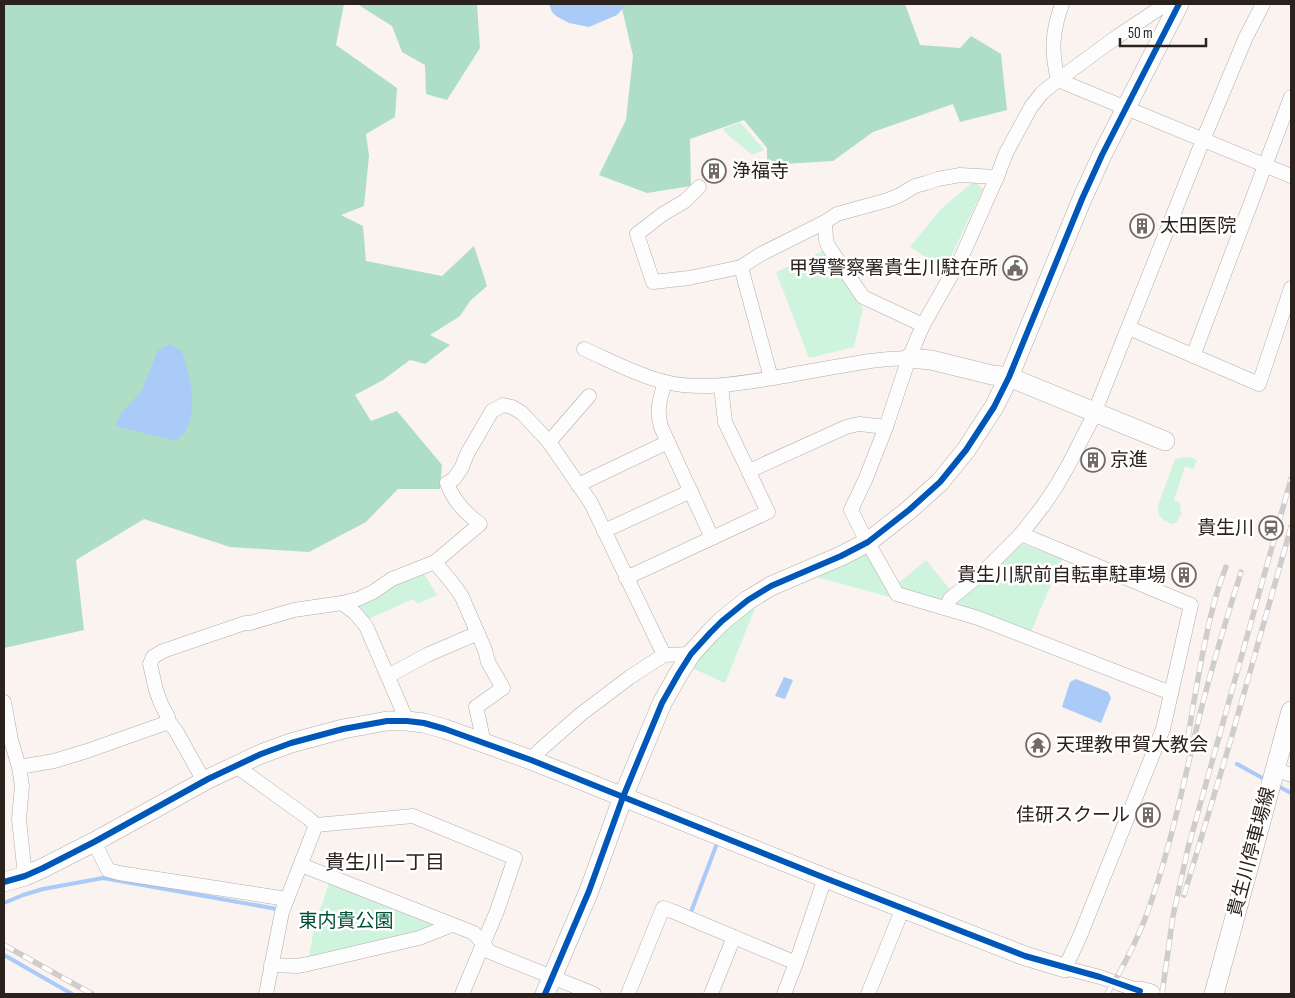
<svg xmlns="http://www.w3.org/2000/svg" width="1295" height="998" font-family="'Sofia Sans Condensed','Noto Sans JP',sans-serif">
	<style>
		.green { fill: #cff4de }
		.forest { fill: #aedec5 }
		.water { fill: #aacaf8 }
		.lines { fill: none; stroke-linecap: round; stroke-linejoin: round }
		.stream { stroke: #aacaf8; stroke-width: 4 }
		.street-casing { stroke: #b4aca8; stroke-width: 15 }
		.secondary-casing { stroke: #b4aca8; stroke-width: 20 }
		.street { stroke: #fefdfd; stroke-width: 14 }
		.secondary { stroke: #fefdfd; stroke-width: 19 }
		.rail-casing { stroke: #cfcdcc; stroke-width: 5.5 }
		.rail { stroke: #fff; stroke-width: 4; stroke-dasharray: 11; stroke-linecap: butt }
		.cycleway-casing { stroke: #fff; stroke-width: 9 }
		.cycleway { stroke: #0057b8; stroke-width: 6 }
		.labels { text-anchor: middle; dominant-baseline: central; stroke-width: 5; stroke-linejoin: round; paint-order: stroke }
		.poi-label { font-size: 19px; fill: #2b211d; stroke: #fff; text-anchor: start }
		.street-label { font-size: 19px; fill: #2b211d; stroke: #fff }
		.park-label { font-size: 19px; fill: #004f34; stroke: #fff }
		.neighbourhood-label { font-size: 20px; fill: #2b211d; stroke: #fff }
	</style>
	<rect width="100%" height="100%" fill="#faf3f0"/>
	<g class="green">
		<path d="M740,122l24,28 -12,5 -25,-21 -4,-5z"/>
		<path d="M974,181l9,8 -38,80 -35,-22 31,-38z"/>
		<path d="M823,251l40,57 -9,39 -45,11 -33,-86z"/>
		<path d="M1187,457l6,1 4,3 -4,8 -8,-3 -11,34 5,2 2,3 -1,6 2,1 -5,10 -4,2c-9,-3 -17,-7 -15,-18l17,-47z"/>
		<path d="M1020,543l42,16 -32,75 -76,-27 -1,-6z"/>
		<path d="M865,552l4,1 21,44 -74,-20z"/>
		<path d="M926,560l26,32 -9,6 -5,1 -37,-9 -6,-6 6,-3z"/>
		<path d="M421,569l16,26 -19,9 -5,-5 -47,21 -14,-18z"/>
		<path d="M756,606l-31,77 -33,-15c19,-23 38,-46 64,-62z"/>
		<path d="M329,883l102,40 1,5 -123,30 5,-30z"/>
	</g>
	<g class="forest">
		<path d="M4,4h340l-8,41 61,43 -2,29 -29,17 3,22 -5,50 -23,9 22,11 3,35 76,15 32,-30 13,40 -17,15 -10,15 -30,19 20,10 -25,19 -15,-4 -27,20 -28,15 16,26 26,-10 45,54 -2,24h-42l-32,33 -57,30 -79,-5 -86,-28 -68,41 8,70 -80,18z"/>
		<path d="M357,4h120l3,44 -33,52 -21,-6 -1,-29 -23,-13 -10,-26z"/>
		<path d="M621,4h284l15,41 40,3 11,-12 30,18 6,56 -47,12 -7,-18 -80,28 -40,29 -66,4v-17l-23,-28 -54,19 1,47 -44,7 -48,-18 27,-55 7,-64z"/>
	</g>
	<g class="water">
		<path d="M549,4h78l-10,11 -28,12 -20,-4 -13,-7 -4,-4z"/>
		<path d="M170,344l12,7c8,25 16,52 5,78 -2,4 -7,8 -11,12l-61,-15 6,-13 20,-21 17,-42z"/>
		<path d="M784,677l9,3 -8,19 -10,-3z"/>
		<path d="M1076,679l32,13 3,6 -10,25 -39,-16 8,-25z"/>
	</g>
	<g class="lines">
		<g class="stream">
			<path d="M1237,764l29,16"/>
			<path d="M1278,786l13,7"/>
			<path d="M4,903l19,-8 20,-6 60,-11 174,31"/>
			<path d="M691,912l25,-66"/>
			<path d="M4,955l68,39"/>
		</g>
		<g class="street-casing">
			<g id="street">
				<path d="M1058,80l233,96"/>
				<path d="M1058,80c-7,-29 -6,-48 4,-76"/>
				<path d="M699,187l-14,14 -22,13 -26,20 16,48 36,-4 52,-11 20,-13 64,-32 12,-8 51,-14 12,-5 15,-9 11,-3 12,-4 22,-4 37,2"/>
				<path d="M825,222l1,18 2,6 35,51 60,28"/>
				<path d="M741,267l30,111"/>
				<path d="M1129,328l130,56 32,-96"/>
				<path d="M584,349c25,11 55,27 81,33 38,9 77,1 114,-5 31,-6 61,-11 91,-16l19,-2 20,-1"/>
				<path d="M1193,356l98,-259"/>
				<path d="M665,382c-5,17 -9,27 -4,45l51,111"/>
				<path d="M549,442l40,-46"/>
				<path d="M749,471l97,-44 13,-3 27,3"/>
				<path d="M578,485l90,-43"/>
				<path d="M604,531l87,-40"/>
				<path d="M1021,534l170,71 -28,124 -83,207 -15,32 35,9 40,14"/>
				<path d="M435,562l21,26 6,9 23,53 3,12 15,26 -27,19 8,36"/>
				<path d="M626,578l142,-66 -43,-90 -4,-36"/>
				<path d="M342,603l13,10 11,13 41,95"/>
				<path d="M946,608l4,-9 33,-27 38,-38 22,-28 14,-21 12,-21 22,-43 112,-281 43,-103 17,-33"/>
				<path d="M388,676l39,-21 51,-22"/>
				<path d="M1171,693l-193,-75 -81,-24 -34,-60 -12,-24 15,-32 20,-51 23,-69 14,-33 38,-67 36,-81 9,-24 25,-46 11,-14 16,-13 60,-44 45,-30 16,-1"/>
				<path d="M4,702l7,38 8,27 3,19 -3,33 6,57"/>
				<path d="M531,760l9,-10 41,-36 49,-37 34,-22 27,-1"/>
				<path d="M236,766l72,52 8,7 97,-9 102,42 -18,53 -35,83"/>
				<path d="M19,767l35,-6 33,-10 82,-29"/>
				<path d="M1275,769l16,6"/>
				<path d="M204,781l-28,-50 -7,-9 -1,-5 -7,-13 -5,-14 -6,-26 3,-7 10,-6 82,-28h5l44,-13 48,-7 16,-4 15,-7 19,-13 43,-17 45,-38c-15,-11 -27,-24 -33,-41l7,-4 8,-12 5,-13 25,-43 11,-6 9,2 10,6 27,29 42,61 73,152"/>
				<path d="M94,842l14,28 11,3 168,26"/>
				<path d="M301,865l173,68 16,19 104,42"/>
				<path d="M271,965l26,1 11,-2 111,-26 33,-13"/>
				<path d="M266,994l16,-82 34,-87"/>
				<path d="M628,994l35,-86 9,3 124,52"/>
				<path d="M711,994l23,-57"/>
				<path d="M784,994l12,-31 29,-85"/>
				<path d="M868,994l35,-86"/>
			</g>
		</g>
		<g class="secondary-casing">
			<g id="secondary">
				<path d="M909,358l22,2 61,15 17,2 156,64"/>
				<path d="M4,882l21,-6 18,-8 51,-26 114,-63 53,-25 30,-11 52,-14 44,-8h20l17,2 21,6 86,31 294,118 200,78 40,12"/>
				<path d="M545,994l44,-103 34,-94 39,-94 17,-30 12,-19 19,-21 12,-12 26,-21 23,-14 70,-30 27,-14 41,-32 31,-28 26,-32 28,-43 15,-30 73,-178 20,-44 77,-151"/>
				<path d="M1137,994l3,-3 11,3"/>
				<path d="M1214,994l77,-283"/>
			</g>
		</g>
		<use href="#street" class="street"/>
		<use href="#secondary" class="secondary"/>
		<g class="rail-casing">
			<g id="rail">
				<path d="M1188,737c7,-43 14,-87 25,-130 3,-13 8,-27 13,-40"/>
				<path d="M1184,895l47,-156 60,-212"/>
				<path d="M4,945l88,49"/>
				<path d="M1107,994c15,-25 29,-51 39,-78 24,-64 37,-132 53,-198 12,-49 27,-98 42,-146"/>
				<path d="M1162,994l11,-78 15,-68 103,-369"/>
			</g>
		</g>
		<use href="#rail" class="rail"/>
		<g class="cycleway-casing">
			<g id="cycleway">
				<path d="M4,882l21,-6 18,-8 51,-26 114,-63 53,-25 30,-11 52,-14 44,-8h20l17,2 21,6 86,31 294,118 200,78 75,21 40,14"/>
				<path d="M545,994l44,-103 34,-94 39,-94 17,-30 12,-19 19,-21 12,-12 26,-21 23,-14 70,-30 27,-14 41,-32 31,-28 26,-32 28,-43 15,-30 73,-178 20,-44 77,-151"/>
			</g>
		</g>
		<use href="#cycleway" class="cycleway"/>
	</g>
	<defs>
		<g id="building-ring" transform="scale(1.25)"><circle r="9.5" fill="#fff" stroke="#736a67" stroke-width="1.5"/><path d="M-4-6H4V6H1V3H-1V6H-4ZM-2.5-4.3h1.7v1.8h-1.7ZM.8-4.3h1.7v1.8H.8ZM-2.5-1h1.7V.8h-1.7ZM.8-1h1.7V.8H.8Z" fill="#736a67"/></g>
		<g id="civic-ring" transform="scale(1.25)"><circle r="9.5" fill="#fff" stroke="#736a67" stroke-width="1.5"/><path d="M-.6-6.5H3V-4.5H.6V-3L4-1V1h2V6H-6V1h2V-1L-.6-3ZM-1.2 2.5V6h2.4V2.5Z" fill="#736a67"/></g>
		<g id="station-ring" transform="scale(1.25)"><circle r="9.5" fill="#fff" stroke="#736a67" stroke-width="1.5"/><path d="M-3-6H3Q5-6 5-4V2Q5 4 3 4L4.5 6H3L1.5 4h-3L-3 6H-4.5L-3 4Q-5 4-5 2V-4Q-5-6-3-6ZM-3.5-4v3h7v-3ZM-3.5 1v1.5H-2V1ZM2 1v1.5H3.5V1Z" fill="#736a67"/></g>
		<g id="temple-ring" transform="scale(1.25)"><circle r="9.5" fill="#fff" stroke="#736a67" stroke-width="1.5"/><path d="M0-6L5-2H3V0L6.5 2.5H4V6H1.5V3h-3V6H-4V2.5H-6.5L-3 0V-2H-5Z" fill="#736a67"/></g>
	</defs>
	<g fill-rule="evenodd">
		<use href="#building-ring" x="714" y="171"/>
		<use href="#building-ring" x="1142" y="226"/>
		<use href="#civic-ring" x="1015" y="268"/>
		<use href="#building-ring" x="1093" y="460"/>
		<use href="#station-ring" x="1271" y="528"/>
		<use href="#building-ring" x="1184" y="575"/>
		<use href="#temple-ring" x="1038" y="745"/>
		<use href="#building-ring" x="1148" y="815"/>
	</g>
	<g class="labels">
		<g class="poi-label">
			<text x="732" y="171">浄福寺</text>
			<text x="1160" y="226">太田医院</text>
			<text x="998" y="268" text-anchor="end">甲賀警察署貴生川駐在所</text>
			<text x="1110" y="460">京進</text>
			<text x="1254" y="528" text-anchor="end">貴生川</text>
			<text x="1166" y="575" text-anchor="end">貴生川駅前自転車駐車場</text>
			<text x="1056" y="745">天理教甲賀大教会</text>
			<text x="1130" y="815" text-anchor="end">佳研スクール</text>
		</g>
		<g class="street-label">
			<text transform="translate(1252 852) rotate(-75)">貴生川停車場線</text>
		</g>
		<g class="park-label">
			<text x="346" y="921">東内貴公園</text>
		</g>
		<g class="neighbourhood-label">
			<text x="385" y="863">貴生川一丁目</text>
		</g>
	</g>
	<rect width="1295" height="998" fill="none" stroke="#2b211d" stroke-width="10"/>
	<path d="M1120 38v8h86v-8" fill="none" stroke="#2b211d" stroke-width="2.5"/>
	<text x="1128" y="38" font-size="15" fill="#2b211d" stroke="#ffffff" stroke-width="4" paint-order="stroke">50 m</text>
</svg>
